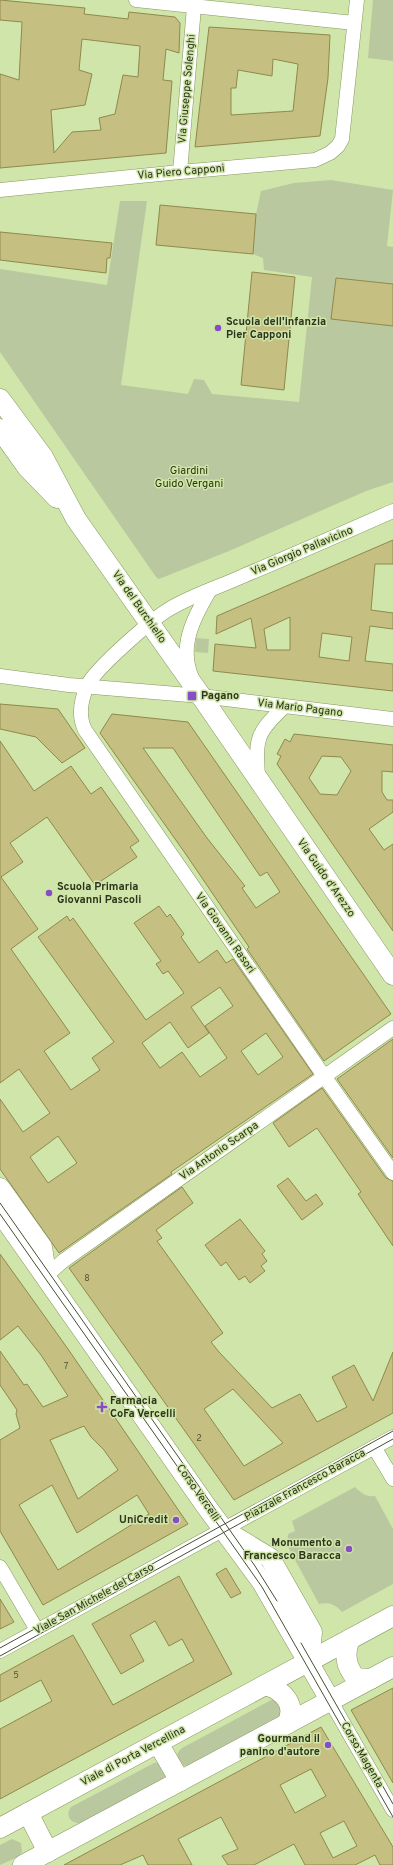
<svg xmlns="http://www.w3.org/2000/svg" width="393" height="1865" font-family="Overpass,sans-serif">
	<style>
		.green { fill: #bac8a0 }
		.building { fill: #c5bf81; stroke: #8f894c; fill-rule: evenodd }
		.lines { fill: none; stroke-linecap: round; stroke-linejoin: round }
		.street-casing { stroke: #869860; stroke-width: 15 }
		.secondary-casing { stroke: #869860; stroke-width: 21 }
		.street { stroke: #fff; stroke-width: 14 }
		.secondary { stroke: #fff; stroke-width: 20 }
		.tram { stroke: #465033; stroke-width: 1 }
		.poi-dot { fill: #874dc4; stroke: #d0e5a9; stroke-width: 1.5 }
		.labels { text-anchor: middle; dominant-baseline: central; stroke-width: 3; stroke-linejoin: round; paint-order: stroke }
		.number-label { font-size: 9px; fill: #525735 }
		.street-label { font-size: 11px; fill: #2c341c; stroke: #d0e5a9 }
		.poi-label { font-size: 11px; font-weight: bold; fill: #2c341c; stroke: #d0e5a9; text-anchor: start }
		.park-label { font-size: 11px; fill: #2c380b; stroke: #d0e5a9 }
	</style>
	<rect width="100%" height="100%" fill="#d0e5a9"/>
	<g class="green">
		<path d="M373,0h20v61l-25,-3z"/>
		<path d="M331,180l62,10 -6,56 6,1v235l-27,9 -137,60 -70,28 -3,-2 -156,-225v-83l107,16 13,-84h27l-26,184 67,9 6,-15 10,1 8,14 87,8 13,-125 -48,-7 -1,-12 -10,-4 3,-40 5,-23 33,-8z"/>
		<path d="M196,638l13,1 -1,14 -13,-1z"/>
		<path d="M355,1487c6,6 11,10 20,9l18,33v55l-51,28c-7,-8 -13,-10 -23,-8l-32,-59 1,-11 7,-3 -3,-10z"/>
		<path d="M275,1698l9,16 -96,52 -6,-1 -5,-7 1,-6 4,-4z"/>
		<path d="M160,1762l7,12 -4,5 -83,44c-10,1 -15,-8 -9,-16l83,-44z"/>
		<path d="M12,1839l9,4 1,9 -4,5 -18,8v-20z"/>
	</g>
	<g class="building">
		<path d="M0,0l85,8 -1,6 44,5 1,-7 46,5 5,6 -1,30 -13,-4 -3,31 9,1 -6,72 -166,15v-94l19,6 3,-58 -22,-2zM82,39l58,7 -2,31 -15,-2 -8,39 -16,4 2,12 -29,2 -18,21 -3,-43 34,-5 7,-31 -13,-4z"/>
		<path d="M209,27l121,8 -2,43 -8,58 -125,11zM273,59l25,5 -5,47 -62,4v-27h5l2,-18 34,6z"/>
		<path d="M160,205l96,9 -3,40 -97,-9z"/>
		<path d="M0,232l112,11 -2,15h-3l-1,15 -106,-13z"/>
		<path d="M252,272l43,5 -11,113 -43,-5z"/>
		<path d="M336,278l57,6v42l-62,-7z"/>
		<path d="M393,540v24h-18l-4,46 22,3v16l-23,-3 -5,35 28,3v27l-180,-20 2,-27 41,4 -5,-30 -35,16 1,-18zM290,617v33h-23l-3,-21zM322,633l30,4 -3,24 -30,-4z"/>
		<path d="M0,704l58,5 27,39 -23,15 -26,-26 -36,-8z"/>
		<path d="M112,714l76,8 203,292 -67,47 -77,-112 2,-2 -64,-94 -85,-120zM143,748h30l87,128 7,-4 13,20 -24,16 -14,-20 3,-2 -38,-48z"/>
		<path d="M294,734l99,11v27l-11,-1v21l5,8h6v12l-24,17 15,21 9,-6v87l-116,-167 4,-8 -4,-2 8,-15 5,3zM322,756l19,1 10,14 -14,24 -17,-1 -11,-16z"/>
		<path d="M0,741l34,50 37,-25 20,28 10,-7 38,54 -9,6 7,10 -42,28 -48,-68 -37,26 13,19 -22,15 37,52 -27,20 59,84 -26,18 27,39 29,-20 -8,-12 22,-16 -76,-105 29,-21 3,5 3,-3 73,102 38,-27 -16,-22 -5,3 -7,-10 5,-3 -27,-38 25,-17 8,11 3,-3 14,20 -3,3 18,26 18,-13 9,13 7,-4 80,115 -142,98 1,2 -113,79 -59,-84v-70l23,33 27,-19 -31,-44 -19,14zM220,987l13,19 -28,20 22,32 -27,19 -18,-25 -22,16 -18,-25 28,-21 18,26 21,-15 -18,-26zM266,1033l17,24 -25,18 -17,-24zM58,1136l19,27 -29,20 -18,-26z"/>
		<path d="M393,1039v119l-56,-79z"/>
		<path d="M322,1088l64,90 7,3v65l-35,-52 3,-2 -44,-64 -28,19 -16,-24z"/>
		<path d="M288,1178l18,23 10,-7 7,10 -21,16 -25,-34z"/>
		<path d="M182,1187l11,16 -37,27 6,8 -5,3 66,92 -12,9 8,10 53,56 28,-14 17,28 30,-15 -15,-30 22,-12 19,36 20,-49v61l-159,87 -165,-232zM233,1389l50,54 -39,23 -40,-57z"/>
		<path d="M240,1219l25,32 -3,3 5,7 -6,5 4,5 -15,12 -5,-7 -6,4 -13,-18 -5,4 -16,-21z"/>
		<path d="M0,1254l68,95 120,175 -145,81 -43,-74v-91l20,-12 -4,-14 1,-4 -17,-25v-34l24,34 3,-1 16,23 25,-11 -27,-41 -23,-29 -18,14zM84,1426l7,11 13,13 14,20 -40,29 -28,-59zM52,1485l25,48 60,-38 12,19 -91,56 -39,-65z"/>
		<path d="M226,1568l15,25 -10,5 -15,-24z"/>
		<path d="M179,1576l53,98 -232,125v-70l52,-28 -11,-21 -41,22v-27l73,-40 40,70 81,-44 -12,-22 -13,7 -14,-25 -25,14 14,26 -23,13 -29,-50z"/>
		<path d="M0,1599l14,23 -14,7z"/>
		<path d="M393,1688v95l-42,-73z"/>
		<path d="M321,1727l72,120v18h-13l-5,-10 -20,10h-50l-11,-21 -40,21h-26l-6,-9 16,-7 -17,-32 -43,22 14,26h-44l-5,-10 -23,10h-56zM311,1769l15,27 -31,17 -15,-28zM344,1821l13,25 -24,12 -13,-25z"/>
	</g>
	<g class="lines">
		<g class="street-casing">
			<g id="street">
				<path d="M136,0l218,23"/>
				<path d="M180,172l14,-165"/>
				<path d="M0,190l180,-18 135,-12 15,-7 8,-7 4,-7 15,-139"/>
				<path d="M393,511c-50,22 -100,44 -150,65 -24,11 -50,19 -72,32 -18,10 -76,61 -84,78 -6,14 -9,30 -2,44l239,346 69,97"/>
				<path d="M0,676l69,9 132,11 192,23"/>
				<path d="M192,678c-14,-32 2,-61 18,-88"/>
				<path d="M258,778c-2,-39 -3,-44 26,-71"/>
				<path d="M46,1276l17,-15 330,-233"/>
				<path d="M374,1447l19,32"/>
				<path d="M0,1567l37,63"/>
				<path d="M0,1651l393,-214"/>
				<path d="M330,1700l63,110"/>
			</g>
		</g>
		<g class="secondary-casing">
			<g id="secondary">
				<path d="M0,399l43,58 33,62 125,177 192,279"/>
				<path d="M0,429l27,38 30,31"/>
				<path d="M0,1188l42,59 4,27"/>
				<path d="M0,1212l206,294 56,76 68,118"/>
				<path d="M232,1535l38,23 42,74 -3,30"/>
				<path d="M350,1639c-6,14 -5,27 6,39l15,1"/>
				<path d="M266,1685c18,6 31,20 21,39"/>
				<path d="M158,1743l22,38"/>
				<path d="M28,1813l20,39"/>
				<path d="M0,1828l393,-212"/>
				<path d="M23,1865l370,-198"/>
			</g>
		</g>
		<use href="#street" class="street"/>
		<use href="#secondary" class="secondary"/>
		<g class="tram">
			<path d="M0,1203l255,363 22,35"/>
			<path d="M0,1214l262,373 131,230"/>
			<path d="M301,1643l92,161"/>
			<path d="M0,1648l393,-217"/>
			<path d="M0,1656l393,-217"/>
		</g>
	</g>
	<g class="poi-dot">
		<circle cx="218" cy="328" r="4"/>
		<rect x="187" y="691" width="10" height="10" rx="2"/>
		<circle cx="49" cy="893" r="4"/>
		<path d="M100 1401h4v4h4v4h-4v4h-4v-4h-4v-4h4z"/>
		<circle cx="176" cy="1520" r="4"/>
		<circle cx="349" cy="1549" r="4"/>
		<circle cx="328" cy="1745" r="4"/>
	</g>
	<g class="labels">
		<g class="number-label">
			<text x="87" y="1278">8</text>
			<text x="66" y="1366">7</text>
			<text x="199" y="1438">2</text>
			<text x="16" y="1675">5</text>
		</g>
		<g class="street-label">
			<text transform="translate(187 89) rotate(-85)">Via Giuseppe Solenghi</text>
			<text transform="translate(181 172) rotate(-5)">Via Piero Capponi</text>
			<text transform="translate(302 551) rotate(-23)">Via Giorgio Pallavicino</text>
			<text transform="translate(139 607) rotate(55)">Via del Burchiello</text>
			<text transform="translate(300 708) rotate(7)">Via Mario Pagano</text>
			<text transform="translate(326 878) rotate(55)">Via Guido d'Arezzo</text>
			<text transform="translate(225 933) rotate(55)">Via Giovanni Rasori</text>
			<text transform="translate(219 1151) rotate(-35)">Via Antonio Scarpa</text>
			<text transform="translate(305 1485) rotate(-29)">Piazzale Francesco Baracca</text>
			<text transform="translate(198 1493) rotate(55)">Corso Vercelli</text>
			<text transform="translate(94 1599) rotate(-29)">Viale San Michele del Carso</text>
			<text transform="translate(362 1755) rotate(60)">Corso Magenta</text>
			<text transform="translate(133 1756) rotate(-28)">Viale di Porta Vercellina</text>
		</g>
		<g class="poi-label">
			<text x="226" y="322">Scuola dell'infanzia<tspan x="226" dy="13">Pier Capponi</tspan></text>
			<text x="201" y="696">Pagano</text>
			<text x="57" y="887">Scuola Primaria<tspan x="57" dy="13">Giovanni Pascoli</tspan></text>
			<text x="110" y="1401">Farmacia<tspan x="110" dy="13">CoFa Vercelli</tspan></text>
			<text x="168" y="1520" text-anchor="end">UniCredit</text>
			<text x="341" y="1543" text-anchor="end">Monumento a<tspan x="341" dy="13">Francesco Baracca</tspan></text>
			<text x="320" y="1739" text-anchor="end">Gourmand il<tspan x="320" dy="13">panino d'autore</tspan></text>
		</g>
		<g class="park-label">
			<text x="189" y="471">Giardini<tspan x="189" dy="13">Guido Vergani</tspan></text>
		</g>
	</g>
</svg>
